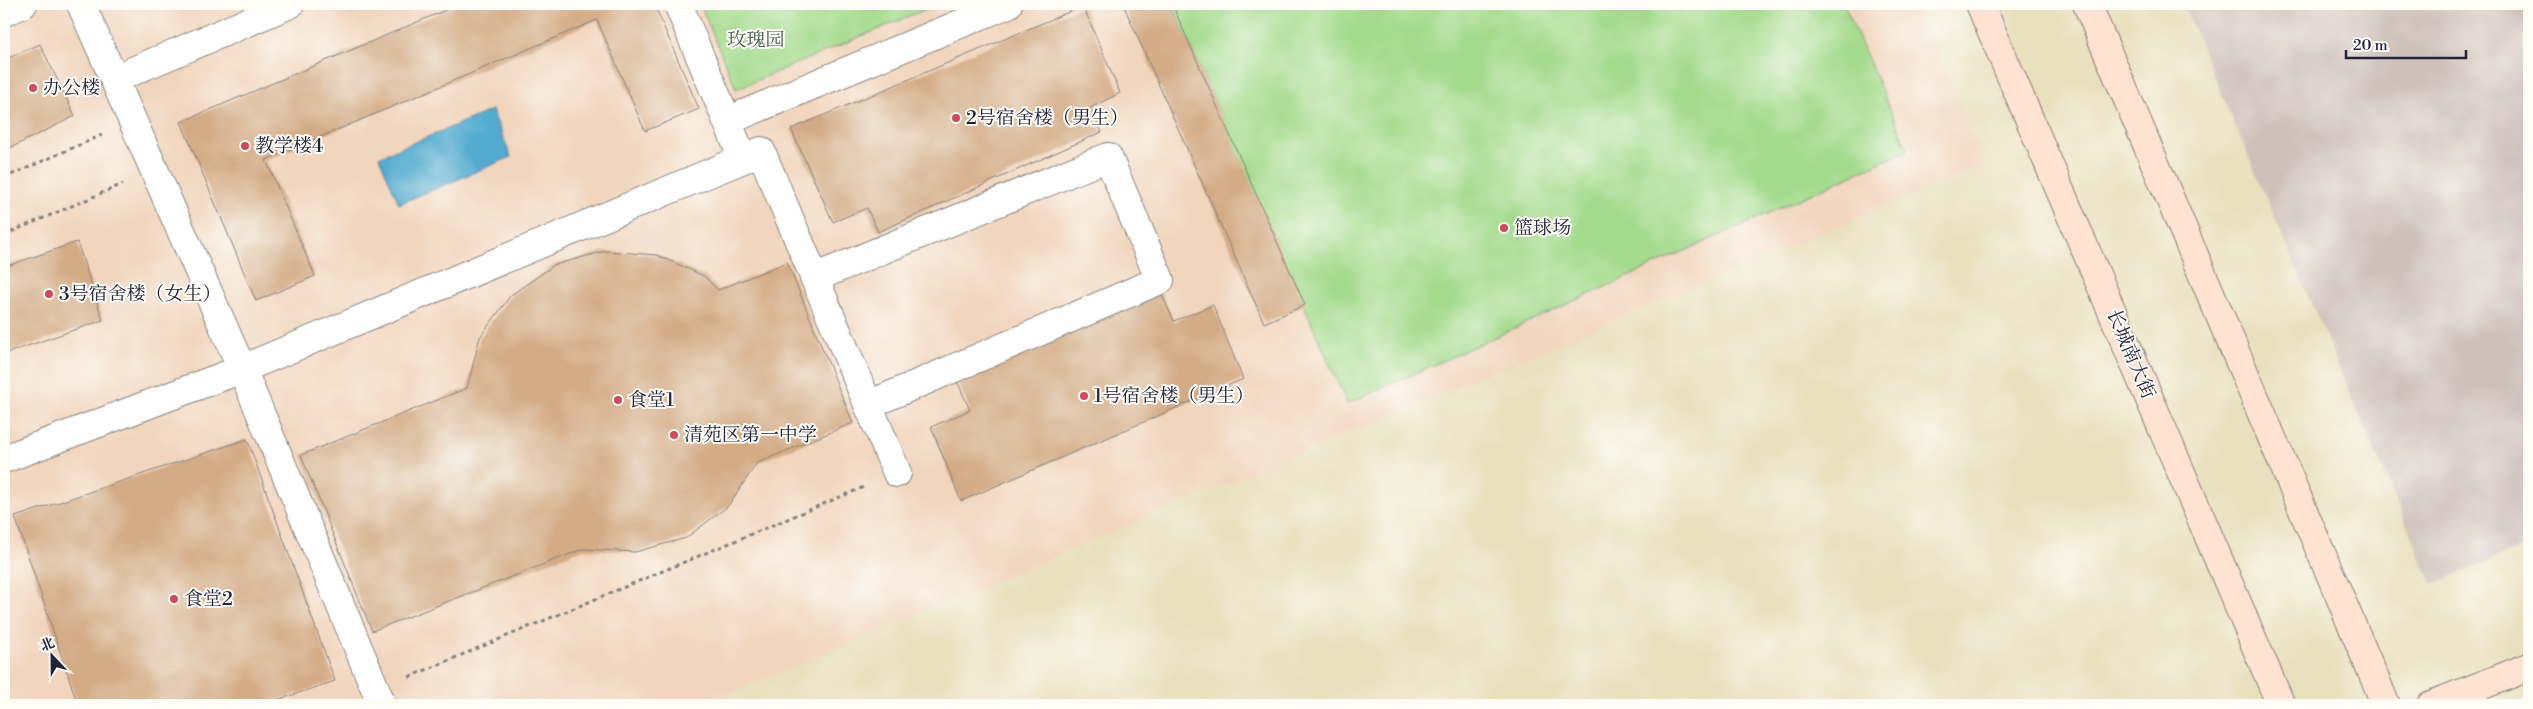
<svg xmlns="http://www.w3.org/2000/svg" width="2533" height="709" font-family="'Libre Bodoni','Noto Serif SC',serif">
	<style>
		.built { fill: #f1d5bd }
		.industrial { fill: #cec1ba }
		.green { fill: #a3da8b; stroke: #627e63 }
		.water { fill: #53abd0; stroke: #3a6686 }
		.building { fill: #d3ab85 }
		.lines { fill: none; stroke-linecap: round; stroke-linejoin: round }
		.street-casing { stroke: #86817c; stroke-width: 30 }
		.secondary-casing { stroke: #86817c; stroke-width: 30 }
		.path { stroke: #86817c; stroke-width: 3; stroke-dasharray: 4 4; stroke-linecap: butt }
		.street { stroke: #fff; stroke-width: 28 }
		.secondary { stroke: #fee3d2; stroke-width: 28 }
		.poi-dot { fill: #d1495b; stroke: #fdfcf7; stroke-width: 2 }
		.labels { text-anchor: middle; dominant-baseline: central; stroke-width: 4; stroke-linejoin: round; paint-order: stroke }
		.park-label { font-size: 19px; fill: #495953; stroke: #fdfcf7 }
		.poi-label { font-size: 19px; fill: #22223b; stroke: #fdfcf7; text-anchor: start }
		.street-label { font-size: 19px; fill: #22223b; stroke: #fdfcf7 }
	</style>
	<rect width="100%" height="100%" fill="#fdfcf7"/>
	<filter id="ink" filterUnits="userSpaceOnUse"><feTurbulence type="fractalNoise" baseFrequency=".02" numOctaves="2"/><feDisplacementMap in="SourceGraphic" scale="10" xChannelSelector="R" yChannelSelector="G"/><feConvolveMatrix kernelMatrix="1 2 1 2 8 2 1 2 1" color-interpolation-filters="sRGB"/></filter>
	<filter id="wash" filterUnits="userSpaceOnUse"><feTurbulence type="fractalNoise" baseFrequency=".0096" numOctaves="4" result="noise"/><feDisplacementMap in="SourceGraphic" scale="20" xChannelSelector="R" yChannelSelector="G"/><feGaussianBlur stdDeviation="1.12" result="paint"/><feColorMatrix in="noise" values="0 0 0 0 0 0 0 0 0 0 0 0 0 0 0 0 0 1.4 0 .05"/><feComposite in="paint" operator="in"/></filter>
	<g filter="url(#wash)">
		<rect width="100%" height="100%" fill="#e9e0bd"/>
		<path class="built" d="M4,4h1912l69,160 -1282,541h-699z"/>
		<path class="industrial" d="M2183,4h346v541l-97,39z"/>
		<g class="green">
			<path d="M700,4h238l-202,85z"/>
			<path d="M1172,4h672l64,146 -561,254z"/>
		</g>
		<path class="water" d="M492,110l19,47 -112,47 -20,-47z"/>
		<g id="blocks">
			<g class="building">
				<path d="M460,4h194l45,105 -54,22 -48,-111 -331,140 49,116 -59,25 -75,-179z"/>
				<path d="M1123,4h49l133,301 -41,18z"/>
				<path d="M1083,6l37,87 -30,15 12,24 -224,100 -11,-24 -34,14 -42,-93z"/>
				<path d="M40,44l35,72 -71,35v-91z"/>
				<path d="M77,242l26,78 -99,34v-87z"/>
				<path d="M605,251l52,4 47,21 14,14 69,-28 66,161 -96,40 -29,43 -42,32 -51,14 -52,-3 -211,82 -71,-176 166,-67 13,-51 31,-42 43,-30z"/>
				<path d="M1161,293l13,28 39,-16 30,74 -282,122 -30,-74 39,-17 -13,-29z"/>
				<path d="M247,439l88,242 -73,24h-184l-63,-188z"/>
			</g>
		</g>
	</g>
	<g filter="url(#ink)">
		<use href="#blocks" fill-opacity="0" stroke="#86817c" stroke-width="1"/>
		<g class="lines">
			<g class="street-casing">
				<g id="street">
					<path d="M81,4l161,365 501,-210 -65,-155"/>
					<path d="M4,12l19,-8"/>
					<path d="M114,79l176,-75"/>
					<path d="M727,121l281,-117"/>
					<path d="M743,159l18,-8 136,322"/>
					<path d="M814,278l294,-121 52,123 -292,125"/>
					<path d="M4,459l238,-90 140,336"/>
				</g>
			</g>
			<g class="secondary-casing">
				<g id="secondary">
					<path d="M1980,4l301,701"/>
					<path d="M2087,4l299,701"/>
					<path d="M2431,705l98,-38"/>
				</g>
			</g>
			<g class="path">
				<path d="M4,178l98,-43"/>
				<path d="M4,235l119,-51"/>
				<path d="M409,677l455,-190"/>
			</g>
			<use href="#street" class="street"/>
			<use href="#secondary" class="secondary"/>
		</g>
	</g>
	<g class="poi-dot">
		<circle cx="33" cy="88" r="5"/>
		<circle cx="956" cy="118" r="5"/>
		<circle cx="245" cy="146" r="5"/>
		<circle cx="1504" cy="228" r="5"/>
		<circle cx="49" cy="294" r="5"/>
		<circle cx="1084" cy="396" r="5"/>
		<circle cx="618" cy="400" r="5"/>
		<circle cx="674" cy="435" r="5"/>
		<circle cx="174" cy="599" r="5"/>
	</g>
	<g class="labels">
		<g class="park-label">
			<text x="756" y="40">玫瑰园</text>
		</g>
		<g class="poi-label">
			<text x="43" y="88">办公楼</text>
			<text x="966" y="118">2号宿舍楼（男生）</text>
			<text x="255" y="146">教学楼4</text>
			<text x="1514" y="228">篮球场</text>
			<text x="59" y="294">3号宿舍楼（女生）</text>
			<text x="1094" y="396">1号宿舍楼（男生）</text>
			<text x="628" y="400">食堂1</text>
			<text x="684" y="435">清苑区第一中学</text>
			<text x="184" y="599">食堂2</text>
		</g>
		<g class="street-label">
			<text transform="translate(2131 354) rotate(67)">长城南大街</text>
		</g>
	</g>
	<rect width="2533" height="709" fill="none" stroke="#fdfcf7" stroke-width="20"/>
	<g transform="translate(52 656) rotate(338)" stroke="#fdfcf7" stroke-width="4" paint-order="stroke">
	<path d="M0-4L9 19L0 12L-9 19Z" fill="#22223b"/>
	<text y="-8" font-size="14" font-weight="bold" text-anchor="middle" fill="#22223b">北</text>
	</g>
	<path d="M2346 50v8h120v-8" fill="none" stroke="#22223b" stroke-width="2.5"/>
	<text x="2353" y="50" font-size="15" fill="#22223b" stroke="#fdfcf7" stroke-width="4" paint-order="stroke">20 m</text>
</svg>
